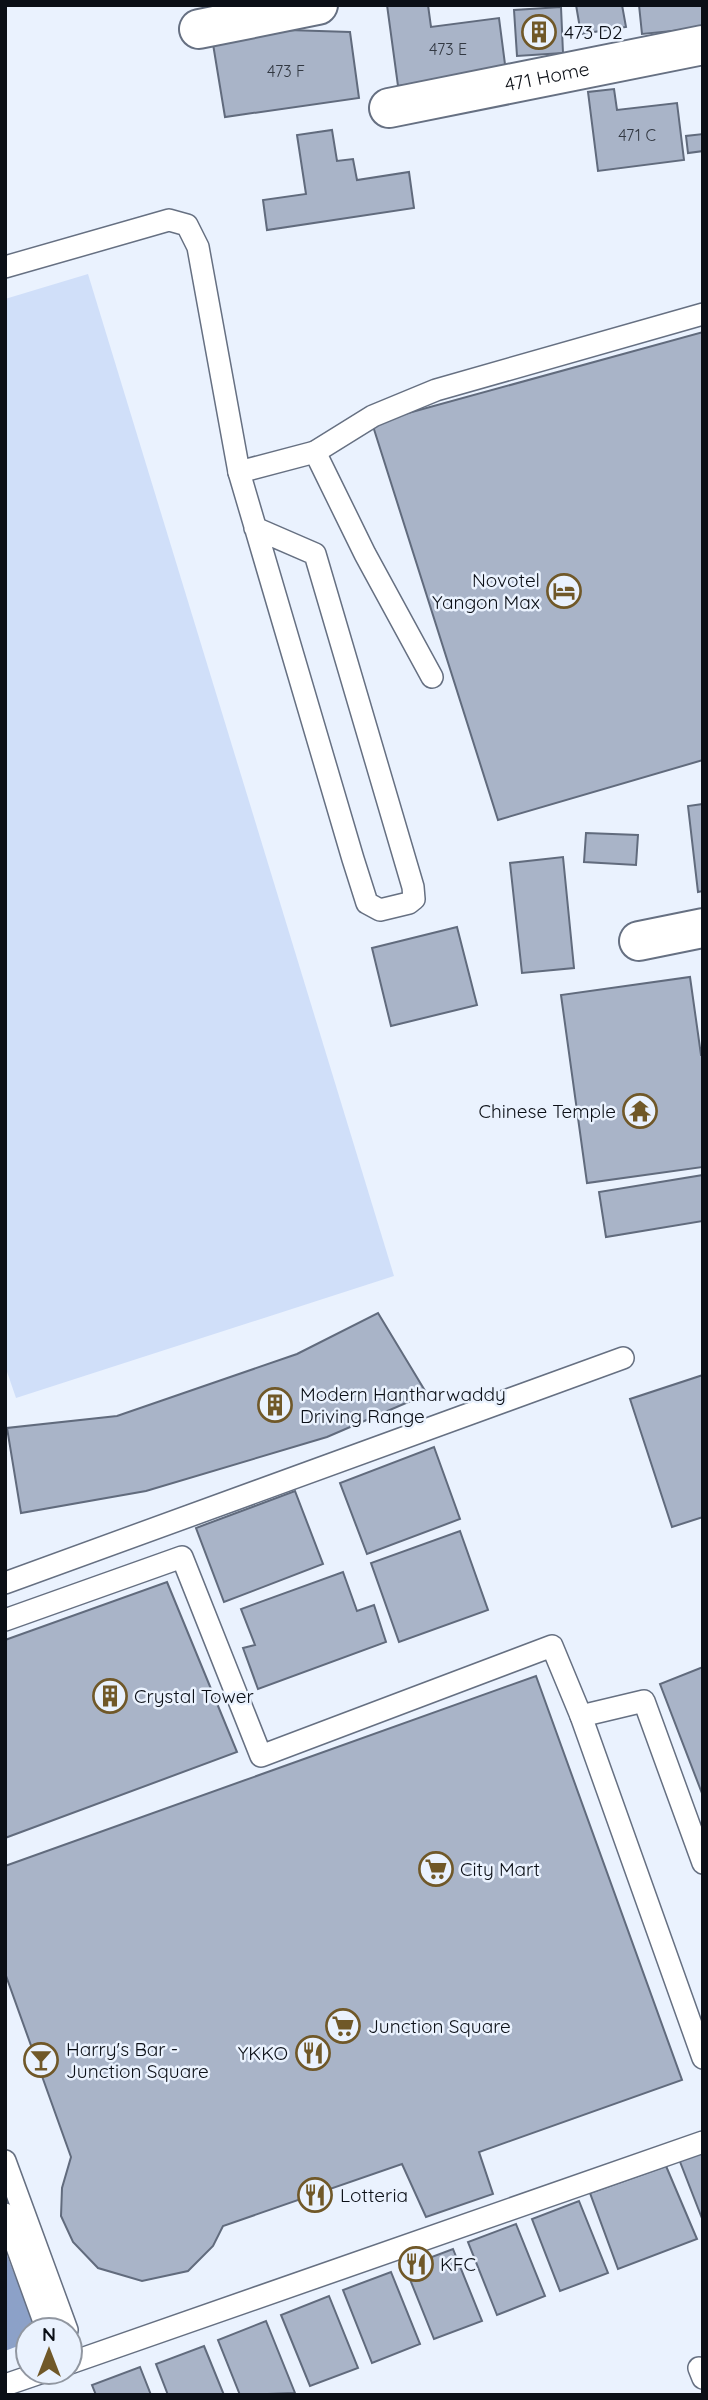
<svg xmlns="http://www.w3.org/2000/svg" width="708" height="2400" font-family="Quicksand,sans-serif">
	<style>
		.green { fill: #d0dff9 }
		.water { fill: #8ca1c8 }
		.building { fill: #a9b4c8; stroke: #616b7d; stroke-width: 2 }
		.lines { fill: none; stroke-linecap: round; stroke-linejoin: round }
		.service-casing { stroke: #667082; stroke-width: 24 }
		.minor-casing { stroke: #667082; stroke-width: 42 }
		.service { stroke: #fff; stroke-width: 21 }
		.minor { stroke: #fff; stroke-width: 38 }
		.labels { text-anchor: middle; dominant-baseline: central; stroke-width: 5; stroke-linejoin: round; paint-order: stroke }
		.number-label { font-size: 16px; fill: #323842 }
		.poi-label { font-size: 19px; fill: #0b0f16; stroke: #eaf2fe; text-anchor: start }
		.street-label { font-size: 19px; fill: #0b0f16; stroke: #eaf2fe }
	</style>
	<rect width="100%" height="100%" fill="#eaf2fe"/>
	<path class="green" d="M88,274l306,1002 -378,122 -11,-32v-1067z"/>
	<path class="water" d="M5,2250l31,80h-8v12l-23,9z"/>
	<g class="building">
		<path d="M387,5h41l3,22 68,-9 7,54 -108,14z"/>
		<path d="M576,5h46l4,22 -45,7z"/>
		<path d="M639,5h64v23l-61,6z"/>
		<path d="M561,7l2,46 -46,3 -3,-46z"/>
		<path d="M288,30l62,2 9,66 -134,19 -12,-73z"/>
		<path d="M614,89l3,21 60,-7 7,57 -86,11 -10,-79z"/>
		<path d="M332,130l5,31 16,-2 4,21 52,-8 5,36 -147,22 -4,-30 43,-6 -9,-59z"/>
		<path d="M703,134v17l-15,2 -2,-17z"/>
		<path d="M703,332v428l-205,60 -126,-397z"/>
		<path d="M703,804v87l-5,1 -10,-86z"/>
		<path d="M586,833l52,2 -2,30 -52,-3z"/>
		<path d="M563,857l11,111 -52,5 -12,-110z"/>
		<path d="M457,927l20,78 -86,21 -19,-78z"/>
		<path d="M690,977l11,78h2v112l-116,16 -26,-188z"/>
		<path d="M703,1175v46l-97,16 -7,-45z"/>
		<path d="M378,1313l49,81 -100,43 -181,54 -125,22 -14,-85 110,-12 180,-62z"/>
		<path d="M703,1375v142l-31,10 -42,-128z"/>
		<path d="M434,1447l26,72 -93,35 -27,-71z"/>
		<path d="M295,1491l28,73 -99,38 -28,-74z"/>
		<path d="M460,1531l28,79 -89,32 -28,-79z"/>
		<path d="M343,1572l14,39 17,-6 12,37 -128,47 -15,-41 12,-3 -14,-36z"/>
		<path d="M167,1582l70,170 -232,86v-198z"/>
		<path d="M703,1667v129l-43,-112z"/>
		<path d="M536,1676l146,404 -203,72 14,42 -67,23 -24,-53 -179,62 -10,20 -25,25 -46,10 -44,-13 -25,-26 -12,-26 1,-28 9,-31 -66,-184v-107z"/>
		<path d="M703,2153v68l-26,-67z"/>
		<path d="M666,2166l31,73 -79,30 -28,-76z"/>
		<path d="M579,2201l29,72 -48,18 -28,-72z"/>
		<path d="M516,2224l29,72 -48,19 -29,-73z"/>
		<path d="M453,2249l29,72 -48,18 -29,-72z"/>
		<path d="M391,2272l29,72 -48,19 -29,-73z"/>
		<path d="M329,2296l29,72 -48,18 -29,-71z"/>
		<path d="M266,2321l29,72 -55,2 -22,-55z"/>
		<path d="M204,2346l20,49h-56l-12,-31z"/>
		<path d="M140,2367l11,28h-55l-4,-10z"/>
	</g>
	<g class="lines">
		<g class="service-casing">
			<g id="service">
				<path d="M5,267l164,-47 18,5 11,22 41,225 76,-20 58,-36 63,-26 267,-76"/>
				<path d="M315,452l50,102 67,123"/>
				<path d="M239,472l114,387 14,44 13,7 29,-7 5,-4 -1,-12 -98,-333 -60,-26"/>
				<path d="M5,1583l618,-225"/>
				<path d="M5,1620l177,-63 79,199 291,-110 29,70 122,342"/>
				<path d="M581,1716l63,-15 59,162"/>
				<path d="M5,2161l62,169"/>
				<path d="M5,2214l42,116"/>
				<path d="M70,2363l633,-221"/>
				<path d="M699,2368l4,10"/>
				<path d="M5,2385l38,-13"/>
			</g>
		</g>
		<g class="minor-casing">
			<g id="minor">
				<path d="M199,29l119,-24"/>
				<path id="s1" d="M389,108l314,-63"/>
				<path d="M639,941l64,-13"/>
			</g>
		</g>
		<use href="#service" class="service"/>
		<use href="#minor" class="minor"/>
	</g>
	<defs>
		<g id="building-ring" transform="scale(1.75)"><circle r="9.5" fill="#eaf2fe" stroke="#705828" stroke-width="1.5"/><path d="M-4-6H4V6H1V3H-1V6H-4ZM-2.5-4.3h1.7v1.8h-1.7ZM.8-4.3h1.7v1.8H.8ZM-2.5-1h1.7V.8h-1.7ZM.8-1h1.7V.8H.8Z" fill="#705828"/></g>
		<g id="hotel-ring" transform="scale(1.75)"><circle r="9.5" fill="#eaf2fe" stroke="#705828" stroke-width="1.5"/><path d="M-6-4.5h1.5V1H6V5H4.5V3h-9V5H-6ZM-4 0a1.8 1.8 0 1 1 3.6 0ZM.5 0V-2.5h3Q6-2.5 6 0Z" fill="#705828"/></g>
		<g id="temple-ring" transform="scale(1.75)"><circle r="9.5" fill="#eaf2fe" stroke="#705828" stroke-width="1.5"/><path d="M0-6L5-2H3V0L6.5 2.5H4V6H1.5V3h-3V6H-4V2.5H-6.5L-3 0V-2H-5Z" fill="#705828"/></g>
		<g id="supermarket-ring" transform="scale(1.75)"><circle r="9.5" fill="#eaf2fe" stroke="#705828" stroke-width="1.5"/><path d="M-6-5.5h2.5l.6 2H6L4.5 2H-2.5L-4.4-4H-6ZM-1.5 3.2a1.3 1.3 0 1 0 .1 0ZM3 3.2a1.3 1.3 0 1 0 .1 0Z" fill="#705828"/></g>
		<g id="restaurant-ring" transform="scale(1.75)"><circle r="9.5" fill="#eaf2fe" stroke="#705828" stroke-width="1.5"/><path d="M-5-6h1v4h1v-4h1v4h1v-4h1v5L-1.5 .5V6h-2V.5L-5-1ZM5-6V6H3V1.5H1.5Q1.5-4 5-6Z" fill="#705828"/></g>
		<g id="bar-ring" transform="scale(1.75)"><circle r="9.5" fill="#eaf2fe" stroke="#705828" stroke-width="1.5"/><path d="M-6-5H6L.8 .8V4.5H3.5V6h-7V4.5H-.8V.8Z" fill="#705828"/></g>
	</defs>
	<g fill-rule="evenodd">
		<use href="#building-ring" x="539" y="32"/>
		<use href="#hotel-ring" x="564" y="591"/>
		<use href="#temple-ring" x="640" y="1111"/>
		<use href="#building-ring" x="275" y="1405"/>
		<use href="#building-ring" x="110" y="1696"/>
		<use href="#supermarket-ring" x="436" y="1869"/>
		<use href="#supermarket-ring" x="343" y="2026"/>
		<use href="#restaurant-ring" x="313" y="2053"/>
		<use href="#bar-ring" x="41" y="2060"/>
		<use href="#restaurant-ring" x="315" y="2195"/>
		<use href="#restaurant-ring" x="416" y="2264"/>
	</g>
	<g class="labels">
		<g class="number-label">
			<text x="448" y="49">473 E</text>
			<text x="286" y="71">473 F</text>
			<text x="637" y="135">471 C</text>
		</g>
		<g class="poi-label">
			<text x="564" y="32">473 D2</text>
			<text x="540" y="580" text-anchor="end">Novotel<tspan x="540" dy="22">Yangon Max</tspan></text>
			<text x="616" y="1111" text-anchor="end">Chinese Temple</text>
			<text x="300" y="1394">Modern Hantharwaddy<tspan x="300" dy="22">Driving Range</tspan></text>
			<text x="134" y="1696">Crystal Tower</text>
			<text x="460" y="1869">City Mart</text>
			<text x="368" y="2026">Junction Square</text>
			<text x="66" y="2049">Harry's Bar -<tspan x="66" dy="22">Junction Square</tspan></text>
			<text x="288" y="2053" text-anchor="end">YKKO</text>
			<text x="340" y="2195">Lotteria</text>
			<text x="440" y="2264">KFC</text>
		</g>
		<g class="street-label">
			<text stroke="none"><textPath href="#s1" startOffset="161">471 Home</textPath></text>
		</g>
	</g>
	<rect width="708" height="2400" fill="none" stroke="#0b0f16" stroke-width="14"/>
	<g transform="translate(49 2351)"><circle r="33" fill="#eaf2fe" stroke="#9197a1" stroke-width="2"/>
	<path d="M0-5L12 26L0 18L-12 26Z" fill="#705828"/>
	<text y="-10" font-size="19" font-weight="bold" text-anchor="middle" fill="#0b0f16">N</text>
	</g>
</svg>
